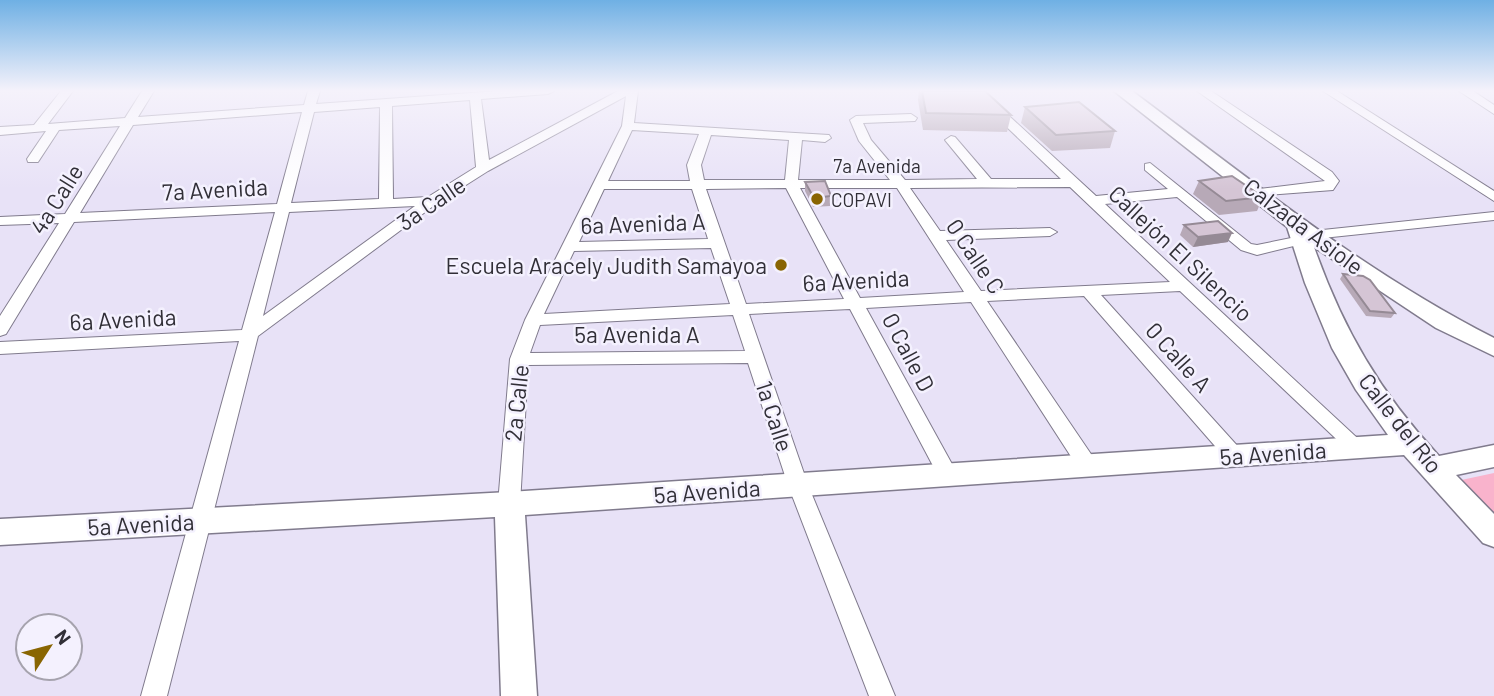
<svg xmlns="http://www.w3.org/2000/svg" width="1494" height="696" font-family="Barlow,sans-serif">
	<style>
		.green { fill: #f9b3cc }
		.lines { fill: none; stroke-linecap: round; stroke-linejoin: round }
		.minor-casing { stroke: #807b8d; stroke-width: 2 }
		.secondary-casing { stroke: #807b8d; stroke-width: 3 }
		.minor { fill: #fff; fill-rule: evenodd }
		.secondary { fill: #fff; fill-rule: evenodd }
		.wall { fill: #b7a9b7 }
		.shaded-wall { fill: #958a95 }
		.building { fill: #d5c5d5; stroke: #958a95; stroke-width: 2 }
		.poi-dot { fill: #896502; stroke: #f4f1fe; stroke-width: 2.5 }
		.labels { text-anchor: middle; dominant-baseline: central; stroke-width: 5; stroke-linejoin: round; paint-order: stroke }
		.far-street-label { font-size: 19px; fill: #312f37; stroke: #f4f1fe }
		.far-poi-label { font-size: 19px; fill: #312f37; stroke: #f4f1fe; text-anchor: start }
		.street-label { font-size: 23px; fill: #312f37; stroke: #f4f1fe }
		.poi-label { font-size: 23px; fill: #312f37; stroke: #f4f1fe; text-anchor: end }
	</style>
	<rect width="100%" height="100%" fill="#e8e2f7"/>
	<path class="green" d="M1494,473v52l-42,-43z"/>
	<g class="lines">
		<g class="minor-casing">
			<g id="minor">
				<path d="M61,91h12l-25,33 77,-6 17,-27h12l-16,26 166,-12 4,-14h12l-4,13 183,-13h55l-6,3 -67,5 8,61 129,-69h20l-4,32 195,12 2,3 -6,4 -23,-2 -4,40h92l-31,-39 -9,-21 6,-4 55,-2 6,4 -2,3 -52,2 8,17 34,40 72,-1 -32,-39 6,-4 4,1 36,42h70l-92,-88h13l114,105 72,-7 -23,-19v-6l5,-1 101,81 6,1 44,-9 5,1v6l-49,12 -16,-5 -64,-53 -72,7 263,244 -3,5 -7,3 -7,-3 -171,-162 -79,4 141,156 3,5 -3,5 -7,3 -7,-3 -144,-165 -97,5 108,159 3,6 -3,6 -7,2 -7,-2 -110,-170 -105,6 92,167 -3,6 -7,2 -7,-2 -91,-172 -101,5 59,171 87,211h-26l-81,-211 -40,-122 -220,2 -8,139 -3,6 -8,3 -8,-3 -3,-6 12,-145 15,-39 97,-194 4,-30 -138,75 -52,33 -178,132 -91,360h-26l98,-355 -239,13v-12l242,-12 33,-118 -201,10 -68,112 -6,2v-20l59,-93 -59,2v-8l65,-3 55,-88 -61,4 -21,32h-10l-1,-3 19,-28 -46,4v-8l34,-2zM470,100l6,67 -48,30 -35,2 -1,-93zM380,107l-1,92 -88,4 23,-91zM302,112l-25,92 -197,9 53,-88zM632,130l67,4 -12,31 3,16h-82zM711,135l78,5 -4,40h-81l-3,-15zM1070,187l100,95 -189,9 -35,-51 104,-4 7,-4 -7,-4 -110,3 -30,-43zM786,188l58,111 -98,5 -40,-115zM800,188h97l67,104 -104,6zM604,189h88l16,50 -129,3zM415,206l-152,110 26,-104zM711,248l19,56 -186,10 30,-63zM733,315l12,36 -215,2 10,-28z"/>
				<path d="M1197,91h14l121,81 7,9 -6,9 -79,6 -2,-3 7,-4 66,-8z"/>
				<path d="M1323,91h14l157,100v10z"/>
				<path d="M1459,91h14l21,14v9z"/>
				<path d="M1494,212v8l-181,19 -7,-4 7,-4z"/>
			</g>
		</g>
		<g class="secondary-casing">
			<path id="secondary" d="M1114,91h18c118,88 230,180 362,247v18l-58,-28 -122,-81c29,82 66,146 125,209l55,-11v22l-38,8 38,39v33l-11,-4 -79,-88 -879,60 12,181h-36l-6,-179 -495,28v-26l509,-27 879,-57 -32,-45 -24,-42 -27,-65 -18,-56z"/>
		</g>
		<use href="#minor" class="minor"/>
		<use href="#secondary" class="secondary"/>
	</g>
	<g class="wall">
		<path d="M919,91h66l26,24 -4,17 -84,-2 -5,-30z"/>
		<path d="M1025,107l90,24 -5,17 -58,3 -31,-28z"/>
		<path d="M1199,181l64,16 -6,14 -38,4 -26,-21z"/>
		<path d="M805,182l26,14 -1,10 -17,1 -8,-16z"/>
		<path d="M1184,225l44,17 -35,5 -13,-12z"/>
		<path d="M1343,274l52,39 -4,5 -25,-2 -26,-37z"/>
	</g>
	<path class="shaded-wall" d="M1232,233l-4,9 -35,5 5,-10z"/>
	<g class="building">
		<path d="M922,91h63l26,24 -85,-2z"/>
		<path d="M1079,102l36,29 -59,4 -31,-28z"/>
		<path d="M1232,176l31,21 -37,4 -27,-20z"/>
		<path d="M825,181l6,15 -17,2 -9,-16z"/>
		<path d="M1218,221l14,12 -34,4 -14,-12z"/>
		<path d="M1343,274l20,2 7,4 25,33 -25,-2z"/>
	</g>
	<linearGradient id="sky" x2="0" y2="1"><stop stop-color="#6fb0e4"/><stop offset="0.48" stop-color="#f5f2fb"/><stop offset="1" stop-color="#f5f2fb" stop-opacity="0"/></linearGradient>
	<rect width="1494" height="189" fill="url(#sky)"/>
	<g class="poi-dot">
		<circle cx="817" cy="199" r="7"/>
		<circle cx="781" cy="265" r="7"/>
	</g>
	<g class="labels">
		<g class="far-street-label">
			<text x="877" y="165">7a Avenida</text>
		</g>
		<g class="far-poi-label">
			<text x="831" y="199">COPAVI</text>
		</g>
		<g class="street-label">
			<text transform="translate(215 189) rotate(-3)">7a Avenida</text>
			<text transform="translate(56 199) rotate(-58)">4a Calle</text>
			<text transform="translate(431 203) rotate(-34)">3a Calle</text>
			<text transform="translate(643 223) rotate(-2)">6a Avenida A</text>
			<text transform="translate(1304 226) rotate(37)">Calzada Asiole</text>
			<text transform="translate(1181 253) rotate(43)">Callejón El Silencio</text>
			<text transform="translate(976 256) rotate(56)">0 Calle C</text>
			<text transform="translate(856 280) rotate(-3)">6a Avenida</text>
			<text transform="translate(123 319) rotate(-3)">6a Avenida</text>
			<text x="637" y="334">5a Avenida A</text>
			<text transform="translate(909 352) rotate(62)">0 Calle D</text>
			<text transform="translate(1179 357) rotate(48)">0 Calle A</text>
			<text transform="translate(516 403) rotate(-84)">2a Calle</text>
			<text transform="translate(775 416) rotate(72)">1a Calle</text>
			<text transform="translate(1401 423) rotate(52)">Calle del Río</text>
			<text transform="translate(1273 453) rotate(-4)">5a Avenida</text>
			<text transform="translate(707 491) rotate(-4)">5a Avenida</text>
			<text transform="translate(141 524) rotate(-3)">5a Avenida</text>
		</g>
		<g class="poi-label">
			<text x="767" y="265">Escuela Aracely Judith Samayoa</text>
		</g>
	</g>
	<g transform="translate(49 647) rotate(54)"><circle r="33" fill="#f4f1fe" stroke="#a6a3ae" stroke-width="2"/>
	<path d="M0-5L12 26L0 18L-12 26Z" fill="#896502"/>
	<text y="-10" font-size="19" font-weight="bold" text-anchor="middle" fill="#312f37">N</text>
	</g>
</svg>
